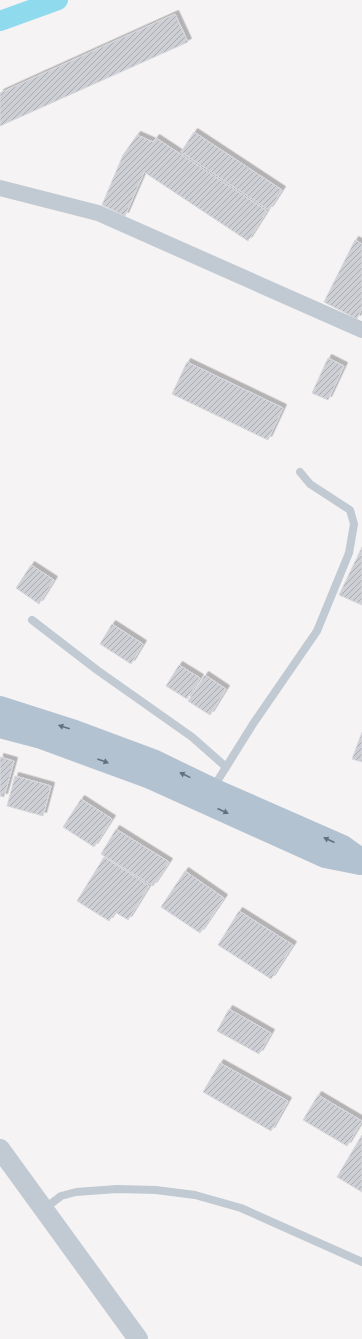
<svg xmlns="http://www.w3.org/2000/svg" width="362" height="1339" font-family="'IBM Plex Sans',sans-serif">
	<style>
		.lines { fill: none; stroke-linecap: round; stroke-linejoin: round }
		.canal { stroke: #90daee; stroke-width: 20 }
		.building { fill: url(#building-hatch); stroke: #d7d9de; filter: url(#shadow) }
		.service { stroke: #c1cad2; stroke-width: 8 }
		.minor { stroke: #c1cad2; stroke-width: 16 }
		.tertiary { stroke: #c1cad2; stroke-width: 20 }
		.primary { stroke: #b3c2d1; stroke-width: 22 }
		.oneway { fill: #64717d }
	</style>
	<defs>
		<pattern id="building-hatch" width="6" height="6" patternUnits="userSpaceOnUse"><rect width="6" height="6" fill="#cdcfd5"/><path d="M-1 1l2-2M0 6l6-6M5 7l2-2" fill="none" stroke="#a8abb0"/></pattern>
		<filter id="shadow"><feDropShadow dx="3.5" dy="-3.5" stdDeviation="0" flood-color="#0004"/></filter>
	</defs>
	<rect width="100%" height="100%" fill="#f5f3f3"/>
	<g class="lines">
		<path class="canal" d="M0,21l58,-21"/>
	</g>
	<g class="building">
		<path d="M175,14l13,28 -188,84v-33z"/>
		<path d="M194,132l88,58 -13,20 -88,-58z"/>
		<path d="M137,135l16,7 3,-4 111,73 -19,30 -104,-69 -19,44 -23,-11 21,-50z"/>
		<path d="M355,240l7,4v64l-5,11 -33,-17z"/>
		<path d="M328,358l16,8 -16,34 -16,-7z"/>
		<path d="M187,362l96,46 -15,32 -96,-46z"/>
		<path d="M362,547v58l-23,-10z"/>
		<path d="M31,565l23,15 -15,24 -23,-16z"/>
		<path d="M112,624l31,20 -12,20 -31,-20z"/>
		<path d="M179,665l21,13 -13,21 -21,-13z"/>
		<path d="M205,675l21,14 -16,26 -22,-14z"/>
		<path d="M362,732v30l-10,-3z"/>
		<path d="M0,757l14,4 -10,36 -4,-1z"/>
		<path d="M15,776l36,10 -8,30 -36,-10z"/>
		<path d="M81,799l31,20 -18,28 -31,-20z"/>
		<path d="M116,829l53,33 -16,24 -52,-32z"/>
		<path d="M104,857l45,29 -21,34 -13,-8 -6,9 -32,-20z"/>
		<path d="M185,871l39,27 -24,35 -39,-26z"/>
		<path d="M239,911l54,34 -22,34 -53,-34z"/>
		<path d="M229,1009l42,24 -12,21 -42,-23z"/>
		<path d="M220,1063l68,38 -17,30 -68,-39z"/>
		<path d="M318,1095l44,26 -15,25 -44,-26z"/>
		<path d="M362,1135v57l-25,-15z"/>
	</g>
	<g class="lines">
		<g class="service">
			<path d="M32,620l65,50 95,67 34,30"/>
			<path d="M213,788l40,-64 64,-93 32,-78 5,-29 -4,-14 -40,-26 -10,-12"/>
			<path d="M44,1209l17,-13 15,-4 41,-3 39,1 39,5 46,13 121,54"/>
		</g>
		<path class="minor" d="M0,188l98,25 264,117"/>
		<path class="tertiary" d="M0,1149l138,190"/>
		<g class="primary">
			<path d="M0,707l75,24 78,29 60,29 130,57 19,14"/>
			<path d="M0,727l41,11 109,40 175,79 35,7"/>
		</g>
	</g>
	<defs><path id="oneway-solid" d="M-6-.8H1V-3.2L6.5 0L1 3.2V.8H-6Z"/></defs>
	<g class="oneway">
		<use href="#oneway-solid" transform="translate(64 727) rotate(-163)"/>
		<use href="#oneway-solid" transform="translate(103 761) rotate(20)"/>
		<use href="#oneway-solid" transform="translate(185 775) rotate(-154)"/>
		<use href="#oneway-solid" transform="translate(223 811) rotate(24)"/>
		<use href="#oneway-solid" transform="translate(329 840) rotate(-156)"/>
	</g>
</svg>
